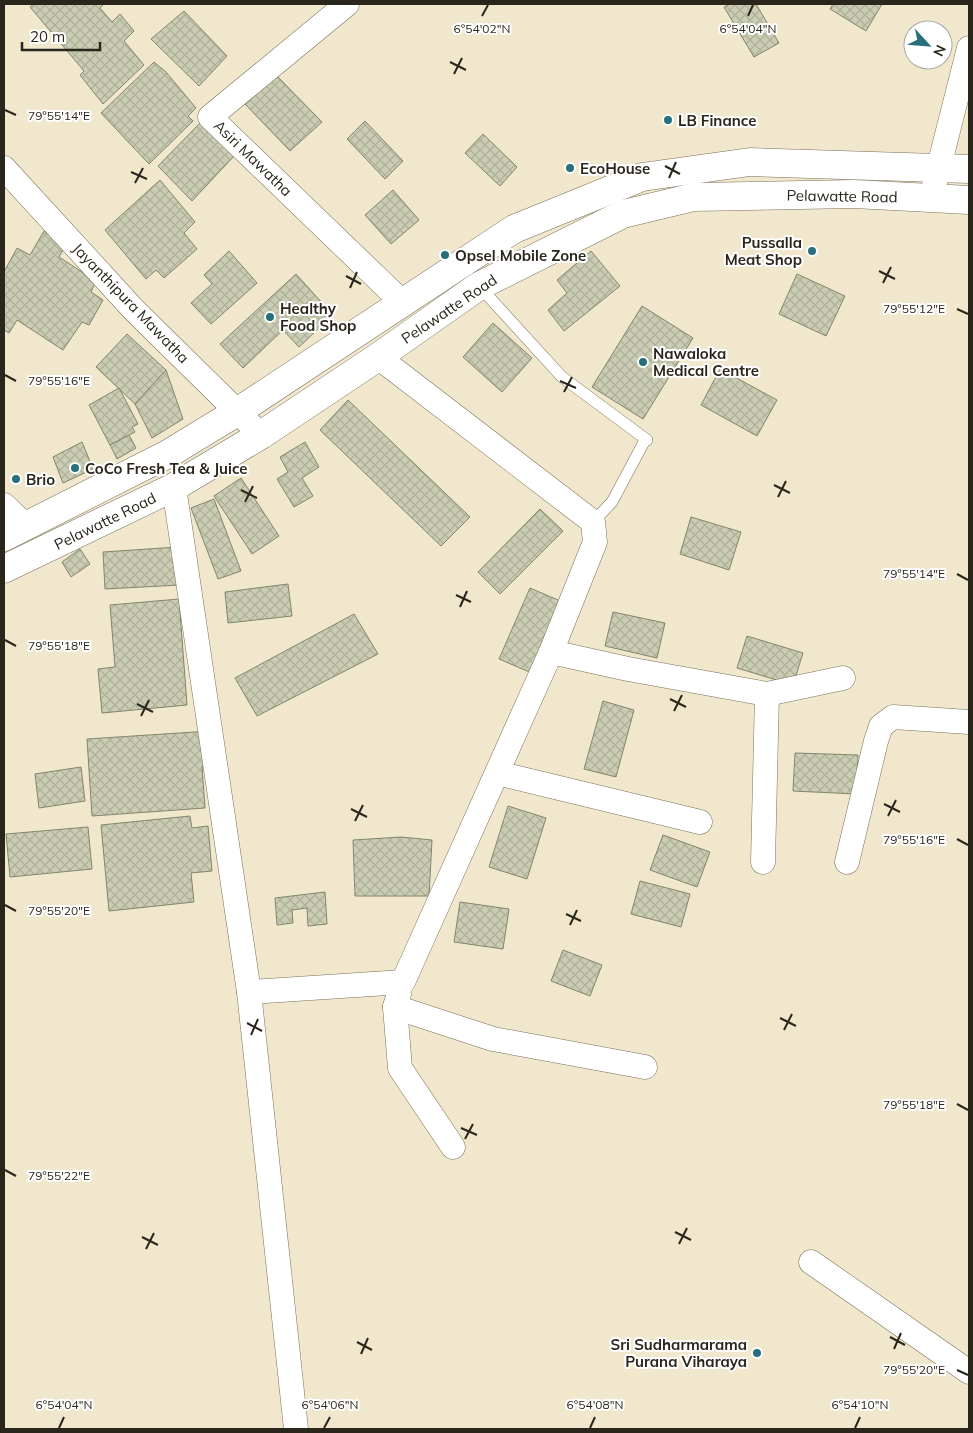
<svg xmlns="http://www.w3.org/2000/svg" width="973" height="1433" font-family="Mulish,sans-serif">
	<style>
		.building { fill: url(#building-cross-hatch); stroke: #82866d }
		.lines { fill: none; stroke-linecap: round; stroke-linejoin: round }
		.lane-casing { stroke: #797058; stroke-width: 12 }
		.street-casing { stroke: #797058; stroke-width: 25 }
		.primary-casing { stroke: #797058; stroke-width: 29 }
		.lane { stroke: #fff; stroke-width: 11 }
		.street { stroke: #fff; stroke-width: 24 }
		.primary { stroke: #fff; stroke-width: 28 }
		.ticks { fill: none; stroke: #2a261c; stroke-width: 2 }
		.poi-dot { fill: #276f7b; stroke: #fff; stroke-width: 2 }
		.labels { text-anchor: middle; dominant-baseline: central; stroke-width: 4; stroke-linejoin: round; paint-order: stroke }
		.poi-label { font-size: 15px; font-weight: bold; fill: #2a261c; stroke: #fff; text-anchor: start }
		.street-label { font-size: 15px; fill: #2a261c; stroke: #fff }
		.ticks-label { font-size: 12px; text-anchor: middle; fill: #2a261c; stroke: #fff; stroke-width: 4; stroke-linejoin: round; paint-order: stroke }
	</style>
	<defs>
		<pattern id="building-cross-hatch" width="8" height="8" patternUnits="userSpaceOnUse" patternTransform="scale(1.25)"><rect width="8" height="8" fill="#cacdb3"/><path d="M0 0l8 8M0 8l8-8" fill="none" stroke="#aeb099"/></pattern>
	</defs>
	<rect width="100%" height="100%" fill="#f1e7cd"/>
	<g class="building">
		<path d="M34,4h70l-4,4 12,14 8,-8 14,17 -10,10 20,24 -41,39 -23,-29 4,-4 -54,-64z"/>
		<path d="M730,4h26l23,39 -25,14 -30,-50z"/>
		<path d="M833,4h49l-16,27 -36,-22z"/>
		<path d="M184,11l43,45 -28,30 -48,-47z"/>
		<path d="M154,62l12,10 30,36 -8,8 5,5 -44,43 -48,-51z"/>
		<path d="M276,75l46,47 -32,29 -45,-47z"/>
		<path d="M202,121l34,33 -44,47 -34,-35z"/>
		<path d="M365,121l38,40 -18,18 -38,-40z"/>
		<path d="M483,134l34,33 -17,19 -35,-33z"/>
		<path d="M160,180l35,42 -11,11 13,16 -33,29 -8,-8 -10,9 -41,-49z"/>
		<path d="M393,190l26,30 -28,24 -26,-29z"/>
		<path d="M44,231l21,15 -6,11 37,24 -5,11 12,8 -14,25 -7,-3 -19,28 -46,-30 -8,13 -5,-3v-58l13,-24 13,7z"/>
		<path d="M229,251l28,32 -46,41 -20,-21 21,-19 -8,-9z"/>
		<path d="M591,251l29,35 -56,45 -16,-21 19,-17 -10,-13z"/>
		<path d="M296,274l37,41 -34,32 -16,-17 -40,38 -23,-24z"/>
		<path d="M797,274l48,22 -19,40 -47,-22z"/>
		<path d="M642,306l51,32 -50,81 -51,-32z"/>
		<path d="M493,323l39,35 -30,34 -39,-35z"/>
		<path d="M127,334l39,36 -31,34 -39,-37z"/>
		<path d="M720,369l57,31 -20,36 -56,-31z"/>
		<path d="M166,370l17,49 -31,19 -17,-34z"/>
		<path d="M119,388l19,36 -6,3 3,5 -25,13 -21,-40z"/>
		<path d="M348,400l122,117 -29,29 -121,-116z"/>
		<path d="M129,435l7,13 -19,11 -7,-14z"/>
		<path d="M82,442l11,27 -30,14 -10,-26z"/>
		<path d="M305,442l14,25 -17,11 11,18 -19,11 -17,-28 11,-7 -8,-15z"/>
		<path d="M241,478l38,58 -27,18 -38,-58z"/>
		<path d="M214,499l27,72 -23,8 -27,-71z"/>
		<path d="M540,509l23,22 -63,63 -22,-22z"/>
		<path d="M691,517l50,15 -12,38 -49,-16z"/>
		<path d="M178,547l2,38 -75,4 -2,-37z"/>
		<path d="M80,549l10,15 -19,13 -9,-15z"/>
		<path d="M288,584l4,32 -64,7 -3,-31z"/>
		<path d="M530,588l35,15 -31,71 -35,-15z"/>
		<path d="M179,599l8,106 -85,8 -4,-44 17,-2 -5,-62z"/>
		<path d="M613,612l52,11 -8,35 -52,-12z"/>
		<path d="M354,614l24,40 -121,62 -22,-38z"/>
		<path d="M747,636l56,17 -10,32 -56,-17z"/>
		<path d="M603,701l31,9 -18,67 -32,-8z"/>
		<path d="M210,731l2,34 -10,1 3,42 -113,8 -5,-77z"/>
		<path d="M795,753l63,2 -2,39 -63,-3z"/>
		<path d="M81,767l4,34 -46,7 -4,-34z"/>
		<path d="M508,806l38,12 -19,61 -38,-12z"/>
		<path d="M190,816l2,12 16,-2 4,45 -21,2 3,29 -85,9 -8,-86z"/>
		<path d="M88,827l4,42 -82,8 -4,-43z"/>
		<path d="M663,835l47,17 -13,35 -47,-17z"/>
		<path d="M401,837l31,3 -3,56h-74l-2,-56z"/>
		<path d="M640,881l50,13 -9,33 -50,-13z"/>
		<path d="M325,892l2,32 -19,2 -1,-18 -15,2 1,13 -16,2 -2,-27z"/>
		<path d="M460,902l49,7 -6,40 -49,-7z"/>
		<path d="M563,950l39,15 -12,31 -39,-15z"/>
	</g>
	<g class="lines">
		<g class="lane-casing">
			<path id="lane" d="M479,286l83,91 85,63 -3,2 -32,60 -19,20"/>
		</g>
		<g class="street-casing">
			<g id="street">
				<path d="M347,4l-137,113 192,185"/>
				<path d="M4,168l130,142 127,125"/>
				<path d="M931,198l38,-150"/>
				<path d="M174,487l75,505 47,437"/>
				<path d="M4,505l23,22"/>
				<path d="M551,652l77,17 139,25 76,-16"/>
				<path d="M497,773l203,49"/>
				<path d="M763,862l4,-168"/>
				<path d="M847,862l29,-121 5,-15 12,-9 76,5"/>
				<path d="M249,992l154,-10 148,-330 44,-110 -2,-20 -215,-165"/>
				<path d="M399,994l-4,13 5,61 53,79"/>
				<path d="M395,1007l98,32 152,28"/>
				<path d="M811,1262l158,110"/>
			</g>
		</g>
		<g class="primary-casing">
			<g id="primary">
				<path d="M4,537l164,-83 69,-42 277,-183 128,-52 108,-15 219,7"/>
				<path d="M4,569l170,-82 87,-52 117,-78 101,-71 144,-72 71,-17 160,-3 115,6"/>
			</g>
		</g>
		<use href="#lane" class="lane"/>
		<use href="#street" class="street"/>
		<use href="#primary" class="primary"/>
	</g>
	<path class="ticks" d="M482,16l6,-11M748,16l5,-11M450,62l16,8M454,74l8,-16M5,110l11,5M665,166l15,8M131,172l16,7M669,178l7,-16M135,183l8,-15M879,271l16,8M346,276l15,8M883,283l8,-16M350,288l7,-16M957,309l11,5M5,375l11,6M560,381l16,7M564,392l8,-15M774,485l16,8M241,490l16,8M778,497l8,-16M245,502l8,-16M957,574l11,6M456,595l15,7M460,607l7,-16M5,640l11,6M670,699l16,8M137,704l16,8M674,711l8,-16M141,716l8,-16M884,804l16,8M351,809l16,8M888,816l8,-16M355,821l8,-16M957,839l11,6M5,905l11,6M566,914l15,7M570,925l7,-15M780,1018l16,8M247,1023l15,8M784,1030l8,-16M251,1035l7,-16M957,1104l11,6M461,1128l16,7M465,1139l8,-15M5,1170l11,6M675,1232l16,8M142,1237l16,8M679,1244l8,-16M146,1249l8,-16M890,1337l15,8M357,1342l15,8M894,1349l7,-16M361,1354l7,-16M957,1370l11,5M59,1428l5,-11M324,1428l6,-11M590,1428l5,-11M855,1428l5,-11"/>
	<g class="poi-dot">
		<circle cx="668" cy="120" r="5"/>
		<circle cx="570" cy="168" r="5"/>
		<circle cx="812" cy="251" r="5"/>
		<circle cx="445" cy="255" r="5"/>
		<circle cx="270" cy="317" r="5"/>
		<circle cx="643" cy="362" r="5"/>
		<circle cx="75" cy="468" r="5"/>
		<circle cx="16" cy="479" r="5"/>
		<circle cx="757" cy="1353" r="5"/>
	</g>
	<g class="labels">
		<g class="poi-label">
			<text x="678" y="120">LB Finance</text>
			<text x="580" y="168">EcoHouse</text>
			<text x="802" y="242" text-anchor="end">Pussalla<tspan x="802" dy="17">Meat Shop</tspan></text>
			<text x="455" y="255">Opsel Mobile Zone</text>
			<text x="280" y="308">Healthy<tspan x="280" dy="17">Food Shop</tspan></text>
			<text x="653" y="353">Nawaloka<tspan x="653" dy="17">Medical Centre</tspan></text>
			<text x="85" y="468">CoCo Fresh Tea &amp; Juice</text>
			<text x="26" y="479">Brio</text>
			<text x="747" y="1344" text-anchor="end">Sri Sudharmarama<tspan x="747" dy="17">Purana Viharaya</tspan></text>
		</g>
		<g class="street-label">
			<text transform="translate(253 158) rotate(44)">Asiri Mawatha</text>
			<text transform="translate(842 196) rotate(1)">Pelawatte Road</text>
			<text transform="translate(131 303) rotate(46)">Jayanthipura Mawatha</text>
			<text transform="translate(449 309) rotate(-34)">Pelawatte Road</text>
			<text transform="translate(105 521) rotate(-26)">Pelawatte Road</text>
		</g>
	</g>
	<g class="ticks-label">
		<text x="482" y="33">6°54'02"N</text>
		<text x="748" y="33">6°54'04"N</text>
		<text x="59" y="120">79°55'14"E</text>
		<text x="914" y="313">79°55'12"E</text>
		<text x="59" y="385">79°55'16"E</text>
		<text x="914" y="578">79°55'14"E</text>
		<text x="59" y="650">79°55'18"E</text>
		<text x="914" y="844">79°55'16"E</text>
		<text x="59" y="915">79°55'20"E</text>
		<text x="914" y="1109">79°55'18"E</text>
		<text x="59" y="1180">79°55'22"E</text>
		<text x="914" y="1374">79°55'20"E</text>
		<text x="64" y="1409">6°54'04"N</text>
		<text x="330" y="1409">6°54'06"N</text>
		<text x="595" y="1409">6°54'08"N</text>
		<text x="860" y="1409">6°54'10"N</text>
	</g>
	<rect width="973" height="1433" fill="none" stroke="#2a261c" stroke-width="10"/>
	<g transform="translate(928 45) rotate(116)"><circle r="24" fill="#ffffff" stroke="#aaa8a4"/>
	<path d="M0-4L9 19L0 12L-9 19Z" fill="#276f7b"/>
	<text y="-8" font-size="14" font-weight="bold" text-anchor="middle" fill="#2a261c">N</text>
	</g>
	<path d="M22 42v8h78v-8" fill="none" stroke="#2a261c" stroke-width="2.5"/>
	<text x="30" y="42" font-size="15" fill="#2a261c" stroke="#ffffff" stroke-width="4" paint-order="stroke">20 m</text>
</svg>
